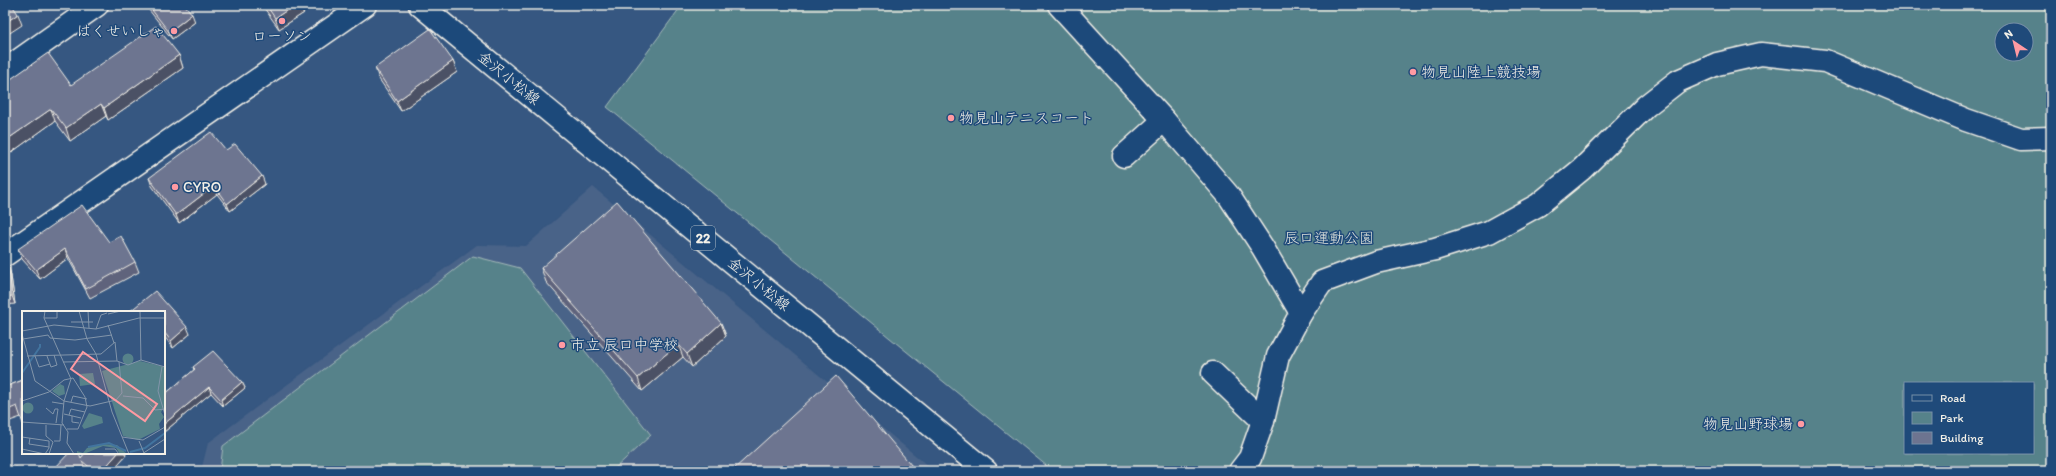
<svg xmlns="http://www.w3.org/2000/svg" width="2056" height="476" font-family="Itim,'Klee One',sans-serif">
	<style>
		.built { fill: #496388 }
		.green { fill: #56828a; stroke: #a5bab9; fill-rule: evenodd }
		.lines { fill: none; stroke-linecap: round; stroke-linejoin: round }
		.minor-casing { stroke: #f4f1e8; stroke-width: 25 }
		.major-casing { stroke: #f4f1e8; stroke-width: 25 }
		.minor { stroke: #1f4a7a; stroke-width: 22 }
		.major { stroke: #1f4a7a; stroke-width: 22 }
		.wall { fill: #5e647c; stroke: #f4f1e8 }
		.shaded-wall { fill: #4c5165; stroke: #f4f1e8 }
		.building { fill: #6d7490; stroke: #f4f1e8 }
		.poi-dot { fill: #ff9aa2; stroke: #1f4a7a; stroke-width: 1.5 }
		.labels { text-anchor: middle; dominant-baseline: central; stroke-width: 3; stroke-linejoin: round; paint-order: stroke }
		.shield { fill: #1f4a7a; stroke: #b4bfc7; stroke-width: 1 }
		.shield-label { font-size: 14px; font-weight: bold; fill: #f4f1e8 }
		.poi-label { font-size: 15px; fill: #f4f1e8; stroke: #1f4a7a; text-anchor: start }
		.street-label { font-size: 15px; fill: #f4f1e8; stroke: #1f4a7a }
		.park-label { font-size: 15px; fill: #dce0da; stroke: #1f4a7a }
		.inset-river { fill: none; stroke: #42749f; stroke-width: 2 }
		.inset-road { fill: none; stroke: #8295aa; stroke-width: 1 }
		.view { fill: #ff9aa2; fill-opacity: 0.15; stroke: #ff9aa2; stroke-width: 2 }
		.inset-edge { fill: none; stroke: #f4f1e8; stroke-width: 2 }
	</style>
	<rect width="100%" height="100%" fill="#365781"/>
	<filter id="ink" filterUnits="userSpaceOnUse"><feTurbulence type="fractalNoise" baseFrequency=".025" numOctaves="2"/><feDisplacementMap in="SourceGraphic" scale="8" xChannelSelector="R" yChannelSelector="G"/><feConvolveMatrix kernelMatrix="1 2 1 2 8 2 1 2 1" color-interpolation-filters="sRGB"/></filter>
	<g filter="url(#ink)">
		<path class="built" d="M593,187l341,284h-733l7,-28 269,-198 49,1z"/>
		<g class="green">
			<path d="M682,5h1369v466h-998l-446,-364zM2002,30h24v24h-24zM1905,383h128v70h-128z"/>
			<path d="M473,256l47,12 131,167 -39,36h-392l3,-25z"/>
		</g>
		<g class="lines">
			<g class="minor-casing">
				<g id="minor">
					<path d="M1059,5l105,115 65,76 34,52 38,65 -23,43 -15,65 -13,37 -10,13"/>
					<path d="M5,70l92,-65"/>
					<path d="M1124,156l40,-36"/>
					<path d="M5,255l360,-250"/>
					<path d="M1301,313l21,-31 54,-20 59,-13 54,-17 49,-27 44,-36 64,-63 32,-25 39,-17 44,-10 64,7 141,59 55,19 30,-1"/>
					<path d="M1213,373l50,48"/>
				</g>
			</g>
			<g class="major-casing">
				<path id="major" d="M420,5l566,466"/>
			</g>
			<use href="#minor" class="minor"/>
			<use href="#major" class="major"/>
		</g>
		<g class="wall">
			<path d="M145,5h40l10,17 -23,17z"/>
			<path d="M262,5h39l3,8 -25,16z"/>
			<path d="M179,55l4,13 -75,52 -2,-4 -36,25 -15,-20 -50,36 66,-72z"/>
			<path d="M453,61l4,11 -56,39 -22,-32 -4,-11z"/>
			<path d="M226,150l39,34 -35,27 -13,-17 -38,29 -27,-37 -3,-8z"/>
			<path d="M109,242l26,20 4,10 -49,26 -22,-40 -28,21 -18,-20 -4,-10z"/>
			<path d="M9,268l2,8 4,28 -10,1v-36z"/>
			<path d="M541,268l180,55 5,13 -34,31 -9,-10 -41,34 -96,-109z"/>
			<path d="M164,312l26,22 -17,14 -9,-12z"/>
			<path d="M193,367l49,15 3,6 -22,18 -12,-13 -47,39v-37l30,-25z"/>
			<path d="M23,380l-2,37 -14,5 -2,-5v-30z"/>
			<path d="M85,453h40l1,2 -14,16h-24l-3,-3 1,3h-30l-1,-3 26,-10z"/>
		</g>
		<g class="shaded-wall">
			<path d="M295,5h6l3,8 -25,16 -4,-11z"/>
			<path d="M18,14l4,11 -17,11v-13z"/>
			<path d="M192,14l3,8 -23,17 -3,-7z"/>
			<path d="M179,55l4,13 -75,52 -4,-12z"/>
			<path d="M453,61l4,11 -56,39 -4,-10z"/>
			<path d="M101,104l5,12 -36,25 -4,-13z"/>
			<path d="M51,109l4,12 -50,36v-16z"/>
			<path d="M262,176l3,8 -35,27 -3,-7z"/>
			<path d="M214,186l3,8 -38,29 -3,-8z"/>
			<path d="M65,249l3,9 -28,21 -4,-9z"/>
			<path d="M9,268l2,8 4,28 -3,-8z"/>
			<path d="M721,323l5,13 -34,31 -5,-13z"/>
			<path d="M187,327l3,7 -17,14 -2,-7z"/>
			<path d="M678,344l5,13 -41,34 -4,-13z"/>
			<path d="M242,382l3,6 -22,18 -2,-6z"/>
			<path d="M209,387l2,6 -47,39v-8z"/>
			<path d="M118,453h7l1,2 -14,16h-10z"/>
			<path d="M912,466l2,5h-7z"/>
		</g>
		<g class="building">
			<path d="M5,5h7l6,9 -13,9z"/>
			<path d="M148,5h37l7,9 -23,18z"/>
			<path d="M266,5h29l-20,13z"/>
			<path d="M156,26l23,29 -75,53 -3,-4 -35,24 -15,-19 -46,32v-58l43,-30 23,32z"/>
			<path d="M430,29l23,32 -56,40 -22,-33z"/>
			<path d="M211,132l15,18 9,-6 27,32 -35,28 -13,-18 -38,29 -27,-37z"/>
			<path d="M617,201l104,122 -34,31 -9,-10 -40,34 -97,-110z"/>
			<path d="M82,205l27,37 12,-6 14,26 -49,27 -21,-40 -29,21 -18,-21z"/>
			<path d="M9,268l3,28 -7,1v-28z"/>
			<path d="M155,291l32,36 -16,14 -7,-9v-20h-35z"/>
			<path d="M213,351l29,31 -21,18 -12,-13 -45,37v-29l31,-26 -2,-2z"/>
			<path d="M836,376l76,90 -5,5h-172l-1,-2z"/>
			<path d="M23,380v44l-6,-18 -12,5v-24z"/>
			<path d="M69,453h10l2,5 4,-5h33l-16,18h-8l-12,-10 4,10h-28l-3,-3z"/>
			<path d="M16,467l4,4h-7z"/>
		</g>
	</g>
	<g class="poi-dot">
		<circle cx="282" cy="21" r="4"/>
		<circle cx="174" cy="31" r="4"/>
		<circle cx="1413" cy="72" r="4"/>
		<circle cx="951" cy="118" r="4"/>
		<circle cx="175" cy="187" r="4"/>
		<circle cx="562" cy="345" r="4"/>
		<circle cx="1801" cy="424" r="4"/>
	</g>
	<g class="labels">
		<rect class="shield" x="691" y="226" width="24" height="24" rx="3"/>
		<g class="shield-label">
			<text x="703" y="238">22</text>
		</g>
		<g class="poi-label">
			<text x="166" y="31" text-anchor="end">はくせいしゃ</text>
			<text x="282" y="36" text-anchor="middle">ローソン</text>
			<text x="1421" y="72">物見山陸上競技場</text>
			<text x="959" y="118">物見山テニスコート</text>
			<text x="183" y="187">CYRO</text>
			<text x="570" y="345">市立 辰口中学校</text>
			<text x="1793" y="424" text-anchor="end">物見山野球場</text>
		</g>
		<g class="street-label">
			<text transform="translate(509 78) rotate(39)">金沢小松線</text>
			<text transform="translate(759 284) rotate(39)">金沢小松線</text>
		</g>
		<g class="park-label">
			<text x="1329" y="238">辰口運動公園</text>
		</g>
	</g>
	<g transform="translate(22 311)">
		<rect width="143" height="143" fill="#365781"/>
		<path d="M100.5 48a5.5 5.5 0 1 1 11 0a5.5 5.5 0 1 1-11 0ZM118,50l25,6v40l-4,5 3,5 -5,7 1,5 -22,11 -15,-4 -21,-65zM71,62l2,11 -15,2 -1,-12zM38,73l4,2 1,8 -6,2 -7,-5zM0.5 97a5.5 5.5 0 1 1 11 0a5.5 5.5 0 1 1-11 0ZM67,102l13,4 1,6 -19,6 -2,-3zM79,133l16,1 10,9h-7l-4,-6 -13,-2 -19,8h-7v-3l6,2 4,-5z" fill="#56828a"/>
		<path class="inset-river" d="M0,62l18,-26v-3M66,136l21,-4 17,8M108,141l15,-4 20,-15"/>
		<path class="inset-road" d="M23,0l-1,7 27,61 -7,22 -2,22 6,9 -1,11 7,11M57,0l8,28 9,15 16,58 17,42M66,0l1,17M118,0l1,49M86,3l13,-3M22,7h13v-7M49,11h22M86,14l6,18M74,18l5,-14 6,-2M0,20l32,-6 42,4 43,-11h26M0,23l13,47 29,20 26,5 26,-6 6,-7 -3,-31M1,28l25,-4 2,3 25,2 37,-5M5,45l74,-2 14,-12 2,19M13,45l4,11 11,-3M25,45l4,11 6,-2 -3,-10M41,51l54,-1 11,4 13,-5 24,7M140,56l-4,24 7,24M101,85l20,2 12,12 10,-1M0,90l27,-9 15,-12 9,-2 12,19 2,10 -9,22h-11M30,91l12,2M49,91l2,-6 14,3M24,97l7,6 2,-5h3l-2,14M42,103l17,4M47,104l2,-6 14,3M50,105v6l7,1M0,111l42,3M24,114v11l7,6 -4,12M0,126l27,4v7l-4,6M100,126l21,3 22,-13M8,127l-1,6 20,3M32,130h6l1,-16M117,130l5,12M0,138l23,5M83,138h10l4,5M120,143l23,-15"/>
		<path class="view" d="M61,41l74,52 -12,17 -74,-52z"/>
		<rect width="143" height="143" class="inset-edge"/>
	</g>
	<rect width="2056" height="476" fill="none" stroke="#1f4a7a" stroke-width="20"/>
	<rect x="10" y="10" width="2036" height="456" fill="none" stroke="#f4f1e8" stroke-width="1.5" filter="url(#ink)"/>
	<rect x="1904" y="382" width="130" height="72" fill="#1f4a7a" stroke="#748da6"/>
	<rect x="1912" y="395" width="20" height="6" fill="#1f4a7a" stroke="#748da6"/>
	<text x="1940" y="402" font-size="12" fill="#f4f1e8">Road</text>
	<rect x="1912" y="412" width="20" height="12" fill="#56828a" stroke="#748da6"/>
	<text x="1940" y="422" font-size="12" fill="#f4f1e8">Park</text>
	<rect x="1912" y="432" width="20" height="12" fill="#6d7490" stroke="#748da6"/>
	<text x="1940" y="442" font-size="12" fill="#f4f1e8">Building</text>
	<g transform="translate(2014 42) rotate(325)"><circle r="19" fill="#1f4a7a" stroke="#748da6"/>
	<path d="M0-3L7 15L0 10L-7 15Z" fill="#ff9aa2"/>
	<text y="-6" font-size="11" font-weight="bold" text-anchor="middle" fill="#f4f1e8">N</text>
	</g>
</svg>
